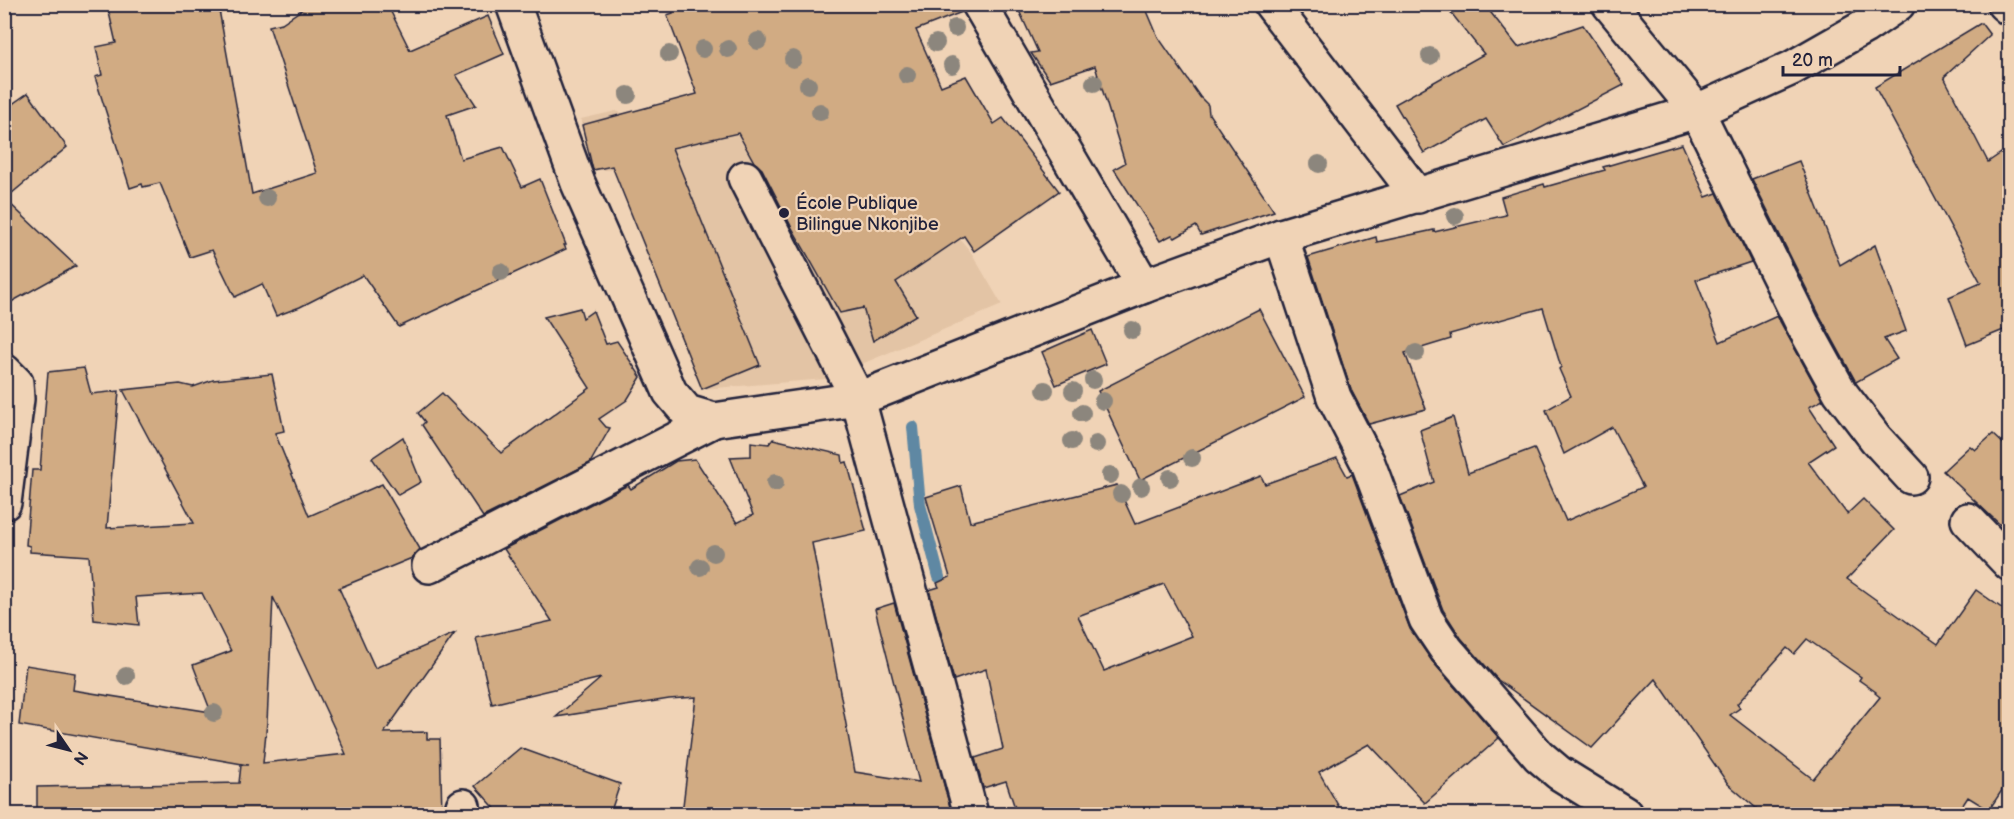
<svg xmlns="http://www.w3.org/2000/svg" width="2014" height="819" font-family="'Balsamiq Sans',sans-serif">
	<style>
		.built { fill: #e3c4a5 }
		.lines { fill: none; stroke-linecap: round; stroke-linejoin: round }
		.stream { stroke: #5f88a3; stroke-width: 12 }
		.building { fill: #d1ab83; stroke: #22223b; stroke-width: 1.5; fill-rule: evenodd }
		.minor-casing { stroke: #22223b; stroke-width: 38 }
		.minor { stroke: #f0d3b6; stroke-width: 33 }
		.tree { fill: #8c867d }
		.poi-dot { fill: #22223b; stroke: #f0d3b6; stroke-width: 2 }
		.labels { text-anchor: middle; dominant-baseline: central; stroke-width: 4.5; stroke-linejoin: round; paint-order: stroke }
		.poi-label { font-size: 18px; fill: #22223b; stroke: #f0d3b6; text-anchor: start }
	</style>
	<rect width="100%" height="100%" fill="#f0d3b6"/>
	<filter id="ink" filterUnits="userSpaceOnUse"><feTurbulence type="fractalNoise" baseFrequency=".0167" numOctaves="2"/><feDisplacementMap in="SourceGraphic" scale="12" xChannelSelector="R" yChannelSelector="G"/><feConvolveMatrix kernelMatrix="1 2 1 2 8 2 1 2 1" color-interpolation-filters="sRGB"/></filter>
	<g filter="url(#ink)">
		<path class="built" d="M707,91l197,83 67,78 31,53 -176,74 -124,10 -88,-219h-21l-12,-51 35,-8 8,3z"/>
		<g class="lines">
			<path class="stream" d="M913,427l7,78 19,72"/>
		</g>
		<g class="building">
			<path d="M107,4h111l34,190 65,-21 -48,-147 13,-3 28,-19h77l23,46 78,-34 16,38 -48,21 20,30 -29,10 14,44 42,-12 19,40 18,-8 26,66h-2l2,4 -167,78 -36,-52 -63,32 -24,9 -14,-32 -27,13 -23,-47 -22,7 -30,-74 -17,4 -1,-3 -12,4 -35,-111 7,-2 -6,-28 20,-4z"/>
			<path d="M671,4h289l2,8 -46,18 25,56 25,-10 28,48 9,-6 56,73 -85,60 -10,-15 -68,46 20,33 -43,26 -10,-33 -23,5 -49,-87 -29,-57 -8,-7 -16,-29 -66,15 88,217 -58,24 -90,-223 -19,4 -11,-45 115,-31 -30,-79 6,-2z"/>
			<path d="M1016,4h128l14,33 42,60 8,8 1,9 65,97 -73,24 -5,-9 -21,12 -3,-3 -12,6 -46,-72 11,-6 -30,-97 -45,15 -19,-28 7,-1z"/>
			<path d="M1444,4h40l34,43 65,-22 41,60 -120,62 -18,-28 -62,34 -29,-49 89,-50z"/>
			<path d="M1981,23l9,12 -46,42 44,85 22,-15v188l-4,-6 -39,16 -18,-48 32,-14 -106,-196z"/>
			<path d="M28,93l39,54 -62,52 71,67 -72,40v-196z"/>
			<path d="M1682,144l24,53 11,-4 34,69 -55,18 24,62 57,-26 46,84 -14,7 25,38 -26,17 39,52 16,-15 31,31 -47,49 91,65 38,-54 34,24v164l-21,32 -21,-13 -11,17h-194l-35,-30 -72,-105 -64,69 -94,-68 -37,-42 -18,-28 -43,-114 34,-14 -14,-52 33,-13 15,56 66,-25 32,73 77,-34 -31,-60 -48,27 -18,-44 25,-14 -12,-27 2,-2 -18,-59 -93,26 1,5 -46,14 21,56 -57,15 -18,-34 -43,-133 68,-20 1,5 57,-12v2l72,-17 -5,-18 43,-13 1,3 60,-17 -2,-3zM1807,639l54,38 -2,3 17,12 -1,1 5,4 -67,82 -83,-64 10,-7 -3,-4 50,-56 7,6z"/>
			<path d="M1799,161l41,104 10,-6 1,1 24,-15 31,86 -22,8 13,20 -41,23 -36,-66 -68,-137z"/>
			<path d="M580,308l3,10 10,-7 13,33 11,-3 24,36 -14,23 -28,19 7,8 4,1 -20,35 -107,54 -61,-92 3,-3 -7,-9 24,-20 59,60 89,-65 -46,-71z"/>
			<path d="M1259,309l46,88 -165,83 -42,-89z"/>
			<path d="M1092,330l14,34 -50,21 -14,-33z"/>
			<path d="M84,368l7,26 28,-3 -12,137 87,-5 -71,-133 57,-6 13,3 20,-7 59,-6 12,57 -9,2 34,83 73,-32 38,65 -8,9 -73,30 36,80 80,-35 -71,100 43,-1v7h13l2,75h-405v-27l202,-4 2,-18h7l-229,-40 7,-60 49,8 -2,17 138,22 -18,-47 38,-14 -29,-58 -66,4 3,28 -45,-5 -5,-64 -59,-4v-6l-4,-1 6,-75h8l8,-98zM273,597l64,137 9,20 -83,9 4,-41z"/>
			<path d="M1993,434l17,16v84l-67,-63 27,-25 5,4z"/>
			<path d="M403,437l18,45 -23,13 -26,-37z"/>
			<path d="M773,439l69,16 1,8 4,-1 19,69 -54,12 43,229 64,10 -44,-173 19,-6 58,211h-270l14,-117 -27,2 -113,18 45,-39 -109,26 -16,-66 76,-17 -48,-72 124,-64 3,4 45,-28 19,-2 42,64 16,-8 -23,-58 21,-1v-14l18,2z"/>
			<path d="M1337,458l10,18 5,-2 58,155 22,32 67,77 -74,65 -56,-59 -50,28 24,42h-326l-11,-33 -23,7 -8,-30 28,-9 -17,-80 -32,11 -25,-90 10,-3 -2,-4 13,-6 -24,-80 35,-11 9,36 147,-37 18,39 126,-48 4,8zM1164,584l28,52 -88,35 -26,-55z"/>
			<path d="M520,748l100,36 -10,30h-110l-25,-28z"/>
		</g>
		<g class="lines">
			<g class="minor-casing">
				<g id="minor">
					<path d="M513,4l65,179 92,209 17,20 27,8 144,-21 286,-113 137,-50 416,-125 95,-43 72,-41 34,-23"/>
					<path d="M979,4l165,282"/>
					<path d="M1271,4l147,192"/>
					<path d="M1609,4l88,107 106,214 37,67 36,47 35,38"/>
					<path d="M2004,4l6,5"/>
					<path d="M745,178l113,221 113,415"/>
					<path d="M1281,236l53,161 34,66 58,156 20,30 93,107 20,17 66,41"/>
					<path d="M4,371l12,12 1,16 -13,104"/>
					<path d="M1968,520l42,44"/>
					<path d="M429,566l285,-146"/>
					<path d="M461,814l2,-8"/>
				</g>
			</g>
			<use href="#minor" class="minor"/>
		</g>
		<g class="tree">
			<circle cx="955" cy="28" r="9"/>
			<circle cx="758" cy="41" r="9"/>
			<circle cx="936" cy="43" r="9"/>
			<circle cx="703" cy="49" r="9"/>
			<circle cx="728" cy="49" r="9"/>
			<circle cx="669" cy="54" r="9"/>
			<circle cx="1430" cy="56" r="9"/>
			<circle cx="793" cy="59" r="9"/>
			<circle cx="952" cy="65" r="9"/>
			<circle cx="907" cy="75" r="9"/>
			<circle cx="1094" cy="83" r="9"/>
			<circle cx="808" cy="85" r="9"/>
			<circle cx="628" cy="95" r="9"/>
			<circle cx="820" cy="112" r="9"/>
			<circle cx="1319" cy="164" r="9"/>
			<circle cx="267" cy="198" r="9"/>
			<circle cx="1455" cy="216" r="9"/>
			<circle cx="501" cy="272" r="9"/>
			<circle cx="1132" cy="330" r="9"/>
			<circle cx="1416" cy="353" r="9"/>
			<circle cx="1093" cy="380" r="9"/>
			<circle cx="1045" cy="390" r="9"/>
			<circle cx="1073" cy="391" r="9"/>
			<circle cx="1103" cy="401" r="9"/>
			<circle cx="1082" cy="413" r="9"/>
			<circle cx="1072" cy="441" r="9"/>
			<circle cx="1096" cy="444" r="9"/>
			<circle cx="1192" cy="458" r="9"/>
			<circle cx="1110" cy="475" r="9"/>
			<circle cx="1170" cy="478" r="9"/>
			<circle cx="775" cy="483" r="9"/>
			<circle cx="1141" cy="487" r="9"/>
			<circle cx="1121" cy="494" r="9"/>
			<circle cx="714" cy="553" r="9"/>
			<circle cx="700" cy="567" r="9"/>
			<circle cx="126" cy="676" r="9"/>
			<circle cx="214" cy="713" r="9"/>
		</g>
	</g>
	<circle class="poi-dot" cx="784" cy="213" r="6"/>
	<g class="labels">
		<g class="poi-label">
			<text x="796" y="203">École Publique<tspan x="796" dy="21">Bilingue Nkonjibe</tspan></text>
		</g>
	</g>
	<rect width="2014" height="819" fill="none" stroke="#f0d3b6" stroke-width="24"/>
	<rect x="12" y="12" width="1990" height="795" fill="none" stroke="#22223b" stroke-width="2" filter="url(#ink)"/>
	<g transform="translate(69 750) rotate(125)" stroke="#f0d3b6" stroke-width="4.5" paint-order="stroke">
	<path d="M0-4.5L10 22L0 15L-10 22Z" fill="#22223b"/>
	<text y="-9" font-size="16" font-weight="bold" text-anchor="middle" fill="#22223b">N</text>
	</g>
	<path d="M1783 66v9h117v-9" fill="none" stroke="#22223b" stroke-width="3"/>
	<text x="1792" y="66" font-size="18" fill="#22223b" stroke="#f0d3b6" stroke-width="4.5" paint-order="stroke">20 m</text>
</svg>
